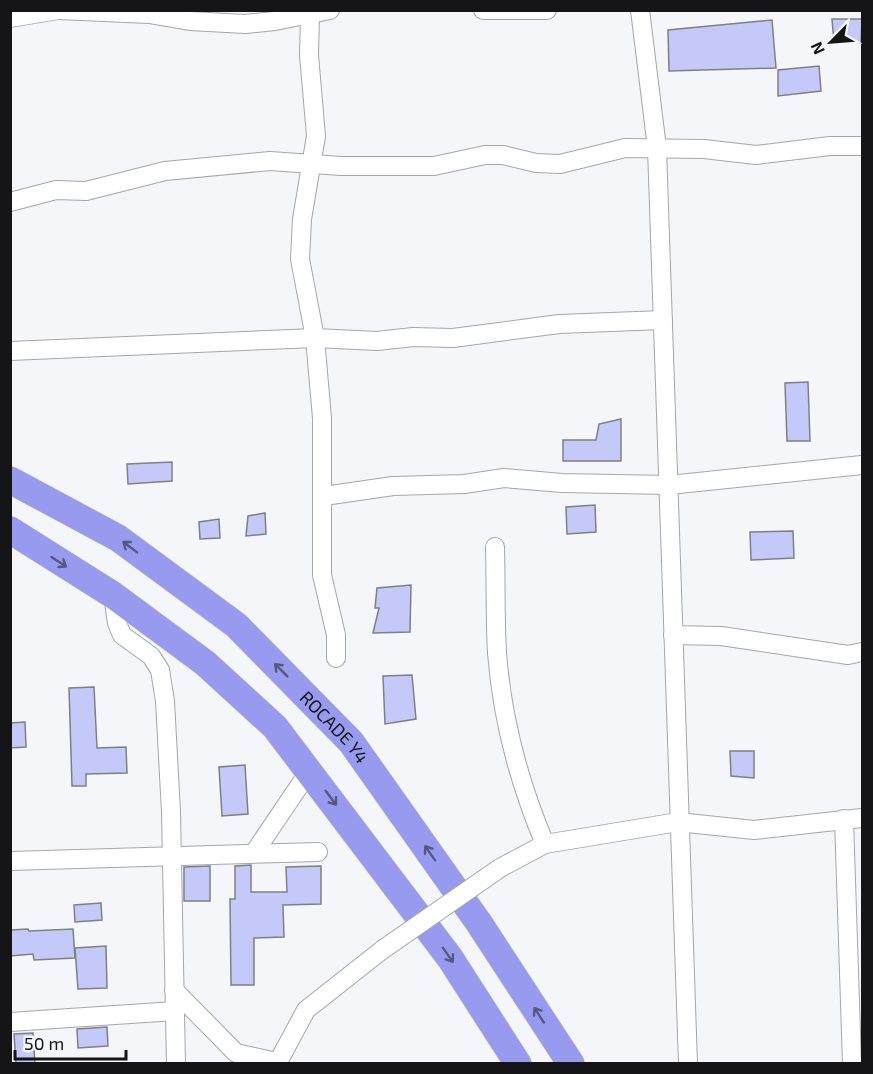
<svg xmlns="http://www.w3.org/2000/svg" width="873" height="1074" font-family="'Exo 2',sans-serif">
	<style>
		.building { fill: #c4c9fa; stroke: #7f8083; stroke-width: 1.5 }
		.lines { fill: none; stroke-linecap: round; stroke-linejoin: round }
		.minor-casing { stroke: #a5a6aa; stroke-width: 20 }
		.highway-casing { stroke: #d0d0d1; stroke-width: 28 }
		.minor { stroke: #fff; stroke-width: 18 }
		.highway { stroke: #979aee; stroke-width: 27 }
		.minor-bridge-casing { stroke: #a5a6aa; stroke-width: 20; stroke-linecap: butt }
		.minor-bridge { stroke: #fff; stroke-width: 18 }
		.oneway { stroke: #565882 }
		.labels { text-anchor: middle; dominant-baseline: central; stroke-width: 5; stroke-linejoin: round; paint-order: stroke }
		.street-label { font-size: 18px; fill: #151517; stroke: #f5f6fa }
	</style>
	<rect width="100%" height="100%" fill="#f5f6fa"/>
	<g class="building">
		<path d="M832,19h30l-1,24h-27z"/>
		<path d="M772,20l4,48 -107,3 -1,-41z"/>
		<path d="M819,66l2,25 -43,5v-26z"/>
		<path d="M808,382l2,59h-23l-2,-58z"/>
		<path d="M621,419v42h-58v-21h33l3,-16z"/>
		<path d="M172,462v19l-44,3 -1,-20z"/>
		<path d="M595,505l1,27 -29,2 -1,-27z"/>
		<path d="M265,513l1,21 -20,2 2,-20z"/>
		<path d="M219,519l1,19 -20,1 -1,-17z"/>
		<path d="M793,531l1,27 -43,2 -1,-28z"/>
		<path d="M411,585l-1,47 -37,1 6,-25h-4l2,-20z"/>
		<path d="M412,675l4,44 -31,5 -2,-48z"/>
		<path d="M94,687l3,61 29,-1 1,26 -41,1v12h-14l-3,-98z"/>
		<path d="M25,722l1,25 -16,1v-25z"/>
		<path d="M730,751h24v27l-23,-2z"/>
		<path d="M245,765l3,49 -26,2 -3,-49z"/>
		<path d="M251,865v27h36l-1,-25 35,-1v38l-38,1 1,32 -30,1v47h-23l-1,-86h5v-33z"/>
		<path d="M210,866v35h-26v-34z"/>
		<path d="M101,903l1,17 -27,2 -1,-17z"/>
		<path d="M28,929l1,2 44,-2 2,29 -41,2 -1,-6 -23,2v-26z"/>
		<path d="M106,946l1,42 -29,1 -3,-41z"/>
		<path d="M107,1027l1,19 -30,2 -1,-19z"/>
		<path d="M33,1033l2,31h-19l-2,-30z"/>
	</g>
	<g class="lines">
		<g class="minor-casing">
			<g id="minor">
				<path d="M58,10l91,4 41,7 55,3 30,-3 55,-11"/>
				<path d="M483,10h64"/>
				<path d="M640,10l17,138 31,916"/>
				<path d="M310,15l-1,40 7,81 -14,83 -2,40 15,79 7,80v157l14,60v23"/>
				<path d="M10,18l48,-8"/>
				<path d="M10,202l46,-12 30,1 79,-20 105,-10 71,5h93l51,-11h18l33,8 24,1 65,-16 79,1 52,6 74,-9h32"/>
				<path d="M10,351l305,-13 62,3 36,-4 40,1 106,-14 104,-4"/>
				<path d="M324,496l69,-10 71,-2 40,-6 58,5 107,2 193,-20"/>
				<path d="M495,547c1,36 0,71 2,106 5,65 23,132 48,191"/>
				<path d="M113,595l4,28 5,12 29,21 9,14 5,31 6,111 5,252"/>
				<path d="M673,635l48,1 127,19 14,-3"/>
				<path d="M844,819l8,245"/>
				<path d="M254,853l56,-83"/>
				<path d="M10,861l308,-9"/>
				<path d="M500,868l45,-24 133,-22 76,8 108,-12"/>
				<path d="M174,990l62,63 41,9"/>
				<path d="M10,1022l165,-11"/>
				<path d="M277,1064l29,-54 76,-60"/>
			</g>
		</g>
		<g class="highway-casing">
			<g id="highway">
				<path id="s1" d="M10,480l108,58 118,87 115,117 128,181 92,141"/>
				<path d="M10,530l103,65 92,68 70,64 175,231 68,106"/>
			</g>
		</g>
		<use href="#minor" class="minor"/>
		<use href="#highway" class="highway"/>
		<g class="minor-bridge-casing">
			<path id="minor-bridge" d="M382,950l118,-82"/>
		</g>
		<use href="#minor-bridge" class="minor-bridge"/>
	</g>
	<defs><path id="oneway-shaft" d="M-6 0H5M1.5-3L5.5 0L1.5 3" fill="none" stroke-width="1.6" stroke-linecap="round" stroke-linejoin="round" transform="scale(1.5)"/></defs>
	<g class="oneway">
		<use href="#oneway-shaft" transform="translate(130 547) rotate(-143)"/>
		<use href="#oneway-shaft" transform="translate(59 562) rotate(33)"/>
		<use href="#oneway-shaft" transform="translate(281 670) rotate(-135)"/>
		<use href="#oneway-shaft" transform="translate(331 798) rotate(53)"/>
		<use href="#oneway-shaft" transform="translate(430 853) rotate(-125)"/>
		<use href="#oneway-shaft" transform="translate(448 955) rotate(55)"/>
		<use href="#oneway-shaft" transform="translate(539 1015) rotate(-123)"/>
	</g>
	<g class="labels">
		<g class="street-label">
			<text stroke="none"><textPath href="#s1" startOffset="411">ROCADE Y4</textPath></text>
		</g>
	</g>
	<rect width="873" height="1074" fill="none" stroke="#151517" stroke-width="24"/>
	<g transform="translate(831 42) rotate(245)" stroke="#f5f6fa" stroke-width="4.5" paint-order="stroke">
	<path d="M0-4.5L10 22L0 15L-10 22Z" fill="#151517"/>
	<text y="-9" font-size="16" font-weight="bold" text-anchor="middle" fill="#151517">N</text>
	</g>
	<path d="M15 1050v9h111v-9" fill="none" stroke="#151517" stroke-width="3"/>
	<text x="24" y="1050" font-size="18" fill="#151517" stroke="#f5f6fa" stroke-width="4.5" paint-order="stroke">50 m</text>
</svg>
